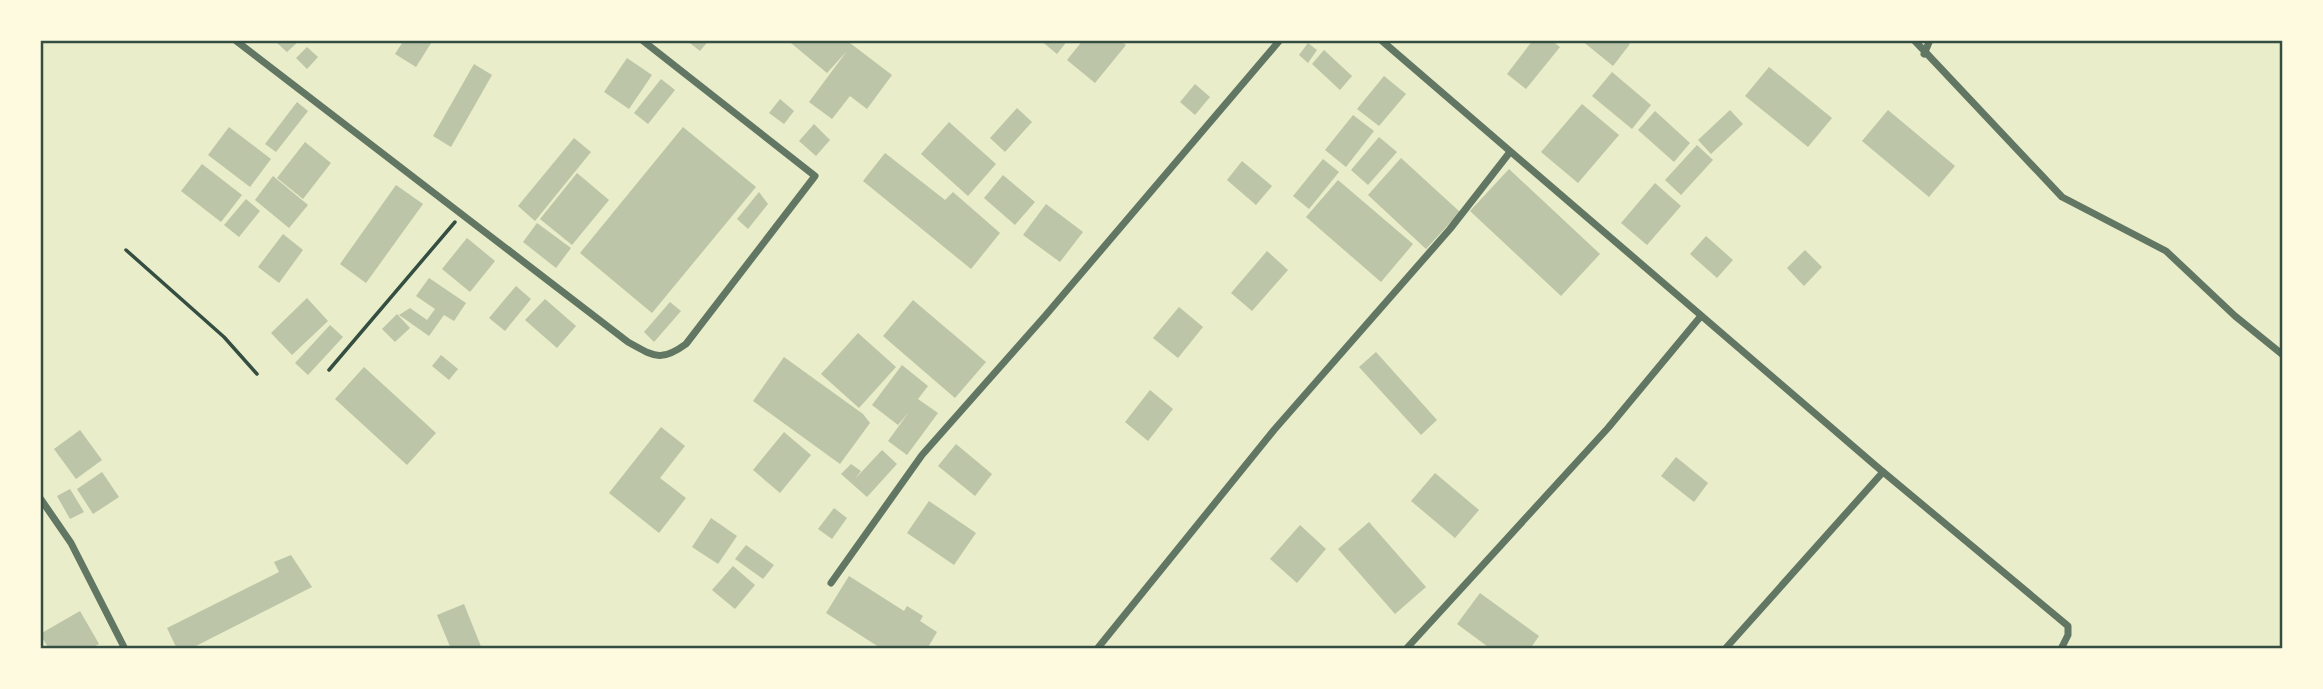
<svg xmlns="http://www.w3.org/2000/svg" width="2323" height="689" font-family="Cabin,sans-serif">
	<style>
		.building { fill: #bcc5a7 }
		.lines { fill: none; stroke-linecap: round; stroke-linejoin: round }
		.path { stroke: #344e41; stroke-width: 3.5 }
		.minor { stroke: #617663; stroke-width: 7 }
		.neatline { fill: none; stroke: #344e41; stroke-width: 2.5 }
	</style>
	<rect width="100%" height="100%" fill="#e9edc9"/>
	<g class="building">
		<path d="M280,40h20l-13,12 -10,-9z"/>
		<path d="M404,40h29l-17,27 -21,-13z"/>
		<path d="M686,40h23l-9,11z"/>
		<path d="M794,40h52l46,35 -25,34 -17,-13 -18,23 -23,-17 38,-51 -20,22 -36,-30z"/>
		<path d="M1040,40h28l-11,14z"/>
		<path d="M1083,40h36l7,5 -31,38 -28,-23z"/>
		<path d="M1533,40h18l9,7 -34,42 -19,-15z"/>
		<path d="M1581,40h44l5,4 -17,22z"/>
		<path d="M1308,43l9,7 -9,13 -9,-8z"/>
		<path d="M307,47l11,10 -11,12 -11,-11z"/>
		<path d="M1324,50l28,26 -12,14 -28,-26z"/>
		<path d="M627,58l25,17 -23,34 -25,-17z"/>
		<path d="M474,64l18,11 -41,72 -18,-11z"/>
		<path d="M1769,67l63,51 -24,29 -63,-51z"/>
		<path d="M1612,72l39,33 -19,24 -40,-33z"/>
		<path d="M1384,76l22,18 -27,32 -22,-17z"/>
		<path d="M661,79l14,11 -27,34 -14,-11z"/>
		<path d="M1195,84l15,13 -15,18 -15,-13z"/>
		<path d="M780,99l14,12 -10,13 -15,-11z"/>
		<path d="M297,102l11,9 -32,41 -11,-8z"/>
		<path d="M1582,104l37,31 -41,48 -37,-31z"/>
		<path d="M1017,108l15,14 -27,30 -15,-14z"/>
		<path d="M1730,110l13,14 -32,30 -13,-14z"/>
		<path d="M1888,110l67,56 -26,31 -67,-56z"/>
		<path d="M1655,111l35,32 -16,19 -36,-32z"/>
		<path d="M1353,115l21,16 -28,36 -21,-17z"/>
		<path d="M949,122l47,42 -28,32 -47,-42z"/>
		<path d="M814,124l16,16 -14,16 -17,-15z"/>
		<path d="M229,127l42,32 -21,28 -42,-32z"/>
		<path d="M683,127l73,60 -104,126 -72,-60z"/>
		<path d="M1379,137l18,15 -29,33 -17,-15z"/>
		<path d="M574,138l17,14 -56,69 -17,-15z"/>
		<path d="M305,142l26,21 -28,36 -26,-21z"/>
		<path d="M1697,145l16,15 -32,35 -16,-15z"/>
		<path d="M885,153l60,47 8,-8 47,41 -29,36 -108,-88z"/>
		<path d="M1401,158l59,54 -34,37 -58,-54z"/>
		<path d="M1323,159l16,13 -30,37 -16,-13z"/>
		<path d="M1242,161l30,25 -16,19 -29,-25z"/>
		<path d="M202,164l40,31 -21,27 -40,-31z"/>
		<path d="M1509,169l91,85 -39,42 -91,-85z"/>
		<path d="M577,173l32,27 -37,45 -32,-26z"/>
		<path d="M1003,175l32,27 -20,23 -31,-27z"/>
		<path d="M273,176l35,29 -19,23 -34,-28z"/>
		<path d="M1338,180l75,64 -32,38 -75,-65z"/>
		<path d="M1655,183l26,23 -34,39 -26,-22z"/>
		<path d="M396,185l27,19 -57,79 -26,-19z"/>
		<path d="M759,192l9,12 -20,25 -11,-10z"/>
		<path d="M246,199l14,12 -21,26 -15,-12z"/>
		<path d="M1046,204l37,28 -23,30 -37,-27z"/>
		<path d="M537,223l34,25 -15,20 -33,-26z"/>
		<path d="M283,234l20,16 -24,33 -21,-16z"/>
		<path d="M1706,236l27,24 -16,18 -27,-24z"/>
		<path d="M467,238l28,23 -25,31 -28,-23z"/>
		<path d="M1805,250l17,17 -18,19 -17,-18z"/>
		<path d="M1267,251l21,19 -36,41 -21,-18z"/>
		<path d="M429,278l37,25 -12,18 -10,-6 -15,21 -30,-21 11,-7 17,12 8,-11 -19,-13z"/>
		<path d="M516,286l15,13 -26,32 -16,-13z"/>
		<path d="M307,298l21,23 -36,34 -21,-22z"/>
		<path d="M545,299l31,27 -19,22 -32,-28z"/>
		<path d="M913,300l73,62 -31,36 -72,-62z"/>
		<path d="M670,302l11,9 -27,31 -10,-10z"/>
		<path d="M1179,307l24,20 -25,31 -25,-20z"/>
		<path d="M397,314l13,14 -15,14 -13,-13z"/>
		<path d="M330,325l13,12 -35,38 -13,-12z"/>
		<path d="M858,333l38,34 -37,41 -38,-34z"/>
		<path d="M1376,352l61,68 -16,15 -62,-68z"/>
		<path d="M441,355l17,14 -9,11 -17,-14z"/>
		<path d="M784,357l79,57 7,9 -30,41 -87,-63z"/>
		<path d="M902,365l26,21 -10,13 20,14 -31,42 -19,-14 21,-29 -11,13 -26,-20z"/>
		<path d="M364,367l72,66 -29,32 -72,-66z"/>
		<path d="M1150,390l23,19 -25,32 -23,-19z"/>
		<path d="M661,427l24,19 -25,32 26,20 -27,35 -50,-40z"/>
		<path d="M80,430l22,30 -26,19 -22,-30z"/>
		<path d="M784,432l27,23 -31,38 -27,-23z"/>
		<path d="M956,444l36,30 -17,22 -37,-30z"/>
		<path d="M882,450l15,14 -30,33 -26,-23 10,-10 10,7 -6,8z"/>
		<path d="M1676,457l32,26 -14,19 -33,-26z"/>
		<path d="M102,472l17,25 -26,17 -16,-25z"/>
		<path d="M1435,473l44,37 -24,28 -44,-37z"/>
		<path d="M70,489l14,23 -14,7 -13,-23z"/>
		<path d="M929,501l47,32 -22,32 -47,-32z"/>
		<path d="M834,508l13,10 -15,21 -14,-10z"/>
		<path d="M711,518l26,18 -19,28 -26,-17z"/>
		<path d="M1369,522l57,65 -31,27 -57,-65z"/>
		<path d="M1300,525l26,24 -29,34 -27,-24z"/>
		<path d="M746,545l28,20 -11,14 -28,-20z"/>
		<path d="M291,555l21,32 -122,62h-13l-10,-21 112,-56 -5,-10z"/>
		<path d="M733,566l22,19 -20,24 -23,-19z"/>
		<path d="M849,576l55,35 3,-5 16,10 -3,5 17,11 -10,17h-45l-56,-36z"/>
		<path d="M1480,593l59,43 -9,13h-39l-34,-25z"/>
		<path d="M464,604l18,45h-31l-14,-34z"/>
		<path d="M80,611l19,33 -10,5h-40l-9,-15z"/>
	</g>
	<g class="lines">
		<g class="path">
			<path d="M126,250l98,87 33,37"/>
			<path d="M329,370l126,-148"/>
		</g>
		<g class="minor">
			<path d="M235,40l393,302c26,14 32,21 58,2l129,-168 -173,-136"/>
			<path d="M1381,40l495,426 192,160v9l-7,14"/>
			<path d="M1914,40l148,157 104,54 69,65 48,39"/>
			<path d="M1924,54l6,-14"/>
			<path d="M40,498l31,45 54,106"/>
			<path d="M831,583l91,-128 123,-139 235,-276"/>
			<path d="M1097,649l177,-219 176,-201 60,-77"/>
			<path d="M1406,649l202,-221 93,-112"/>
			<path d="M1725,649l158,-177"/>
		</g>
	</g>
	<rect width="2323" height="689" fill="none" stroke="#fefae0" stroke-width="84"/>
	<rect x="42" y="42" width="2239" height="605" class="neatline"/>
</svg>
